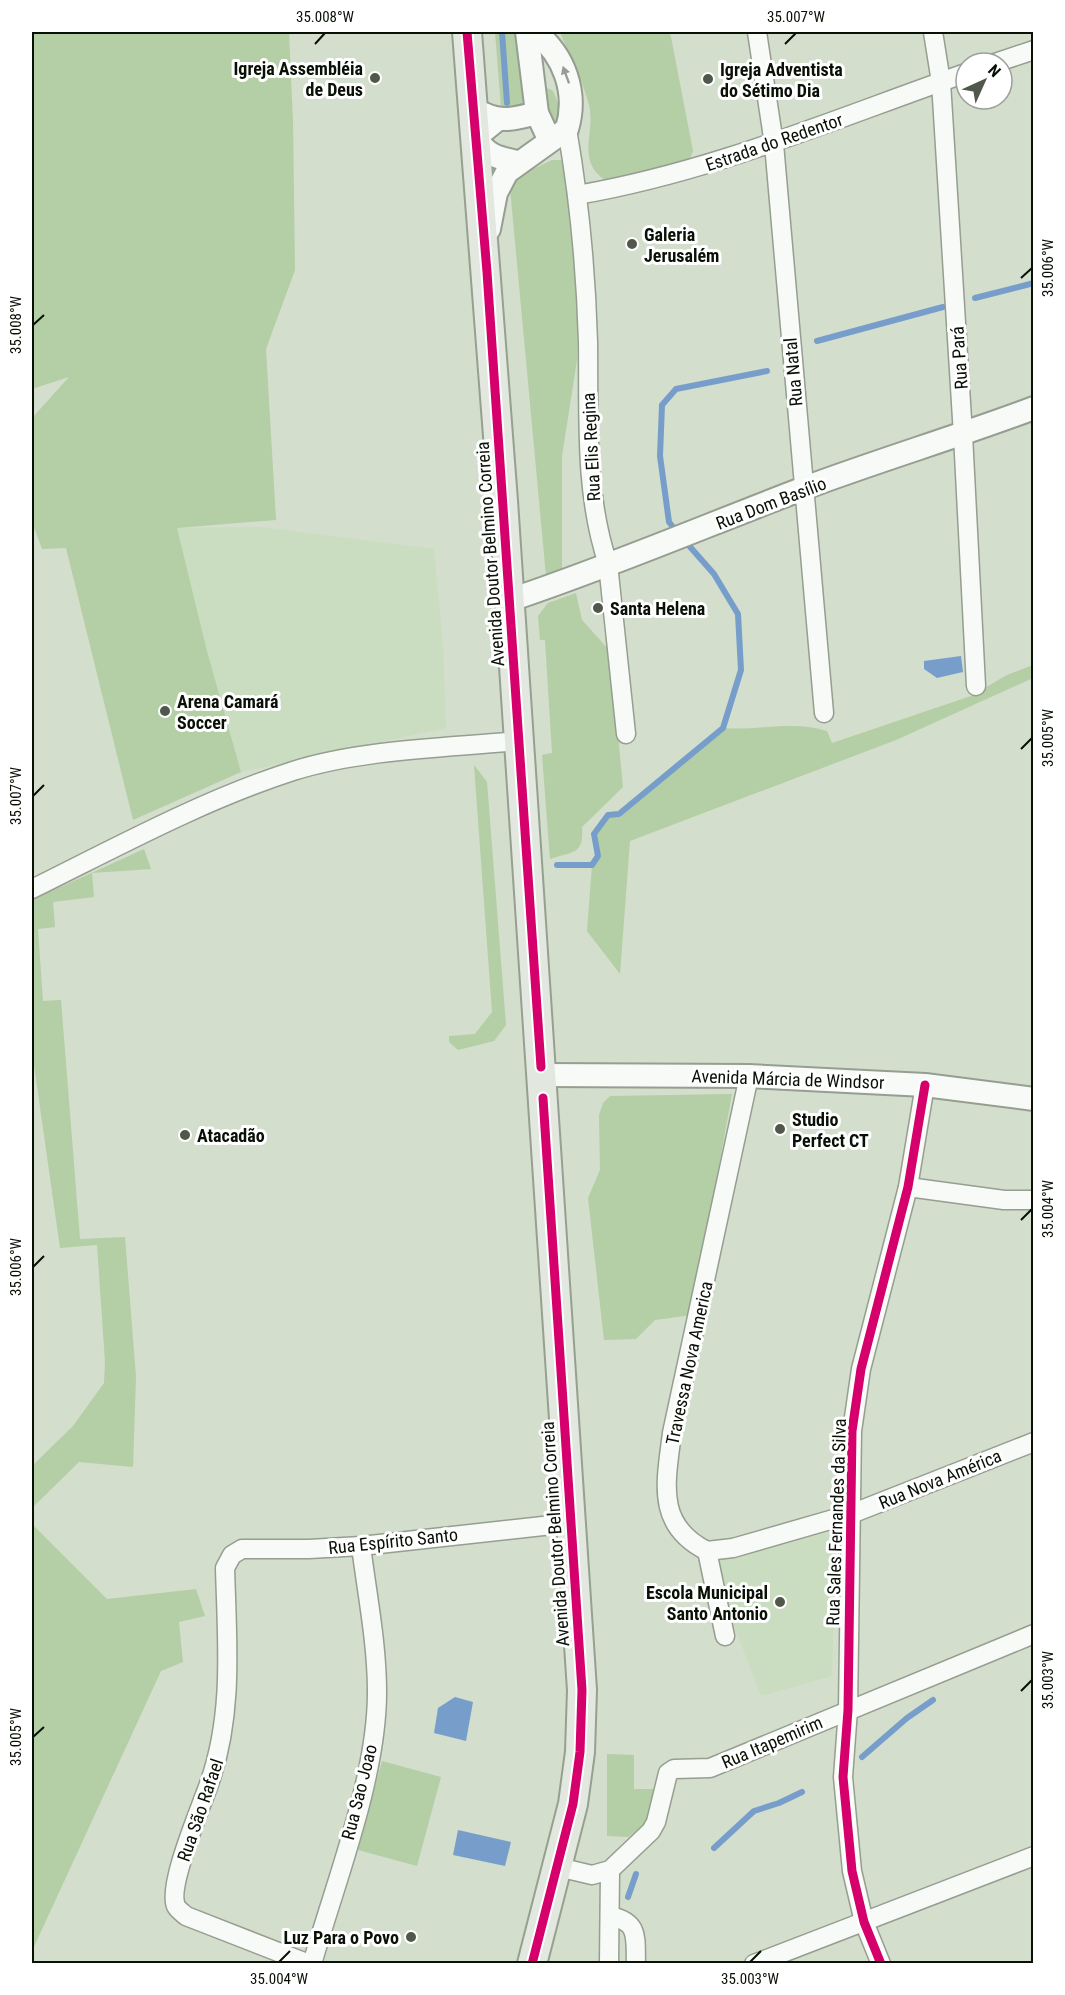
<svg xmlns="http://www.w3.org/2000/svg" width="1065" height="1995" font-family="'Roboto Condensed',sans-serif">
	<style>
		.built { fill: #caddc0 }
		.green { fill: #b4cea5 }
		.water { fill: #779eca }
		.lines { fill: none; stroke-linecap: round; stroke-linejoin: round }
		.stream { stroke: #779eca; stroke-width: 6 }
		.minor-casing { stroke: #959e90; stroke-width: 21 }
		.tertiary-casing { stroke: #959e90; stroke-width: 26 }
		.primary-casing { stroke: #95a18e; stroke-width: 32 }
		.minor { stroke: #f8faf8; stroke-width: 18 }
		.tertiary { stroke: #f8faf8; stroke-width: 22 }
		.primary { stroke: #e2e7df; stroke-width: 28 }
		.cycleway-casing { stroke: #fff; stroke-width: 13 }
		.cycleway { stroke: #d6006c; stroke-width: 9 }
		.oneway { fill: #989c97 }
		.ticks { fill: none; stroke: #091005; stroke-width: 2 }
		.poi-dot { fill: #50584b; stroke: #fff; stroke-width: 2 }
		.labels { text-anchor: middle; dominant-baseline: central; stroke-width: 6; stroke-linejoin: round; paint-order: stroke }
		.poi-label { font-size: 18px; font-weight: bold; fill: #091005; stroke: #fff; text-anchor: start }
		.street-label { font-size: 18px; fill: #091005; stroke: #fff }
		.neatline { fill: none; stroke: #091005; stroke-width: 2 }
		.ticks-label { font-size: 15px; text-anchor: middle; fill: #091005 }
	</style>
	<rect width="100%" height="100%" fill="#d3decd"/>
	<g class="built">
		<path d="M261,527l173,22 9,98 3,81 -205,44 -34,-121 -30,-123z"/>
		<path d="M836,1531l-4,145 -71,20 -41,-107 -7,-30z"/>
	</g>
	<g class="green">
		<path d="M32,32h257l4,90 2,148 -29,79 10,171 -99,8 30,123 34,121 -108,48 -67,-272 -24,1 -10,-27v-104l37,-41 -37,12z"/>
		<path d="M495,32h24l4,73 -4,9 -18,-6z"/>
		<path d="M560,32h110l23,119 -5,13 -82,17c-31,-22 -10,-46 -17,-76 -6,-25 -20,-50 -29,-73z"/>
		<path d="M547,88l6,3 9,21 -3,9 -9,1z"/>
		<path d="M552,160h12l15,115 -2,85 -15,96v119l-16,1 -36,-388 5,-10z"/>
		<path d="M576,593l6,27 28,31 13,136 -41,40c2,29 -10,24 -32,32l-8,-104 10,-2 -7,-113h-5l-2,-24 10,-13z"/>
		<path d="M1033,665v13l-137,62 -266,101 -10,133 -33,-43 5,-66 6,-10 -4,-21 14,-19 11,-1 104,-86c37,3 67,-8 104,3l5,12 139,-47 36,-21z"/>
		<path d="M474,765l13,17 19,243 -12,16 -36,9 -9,-8v-6l26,-2 17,-22z"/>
		<path d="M144,849l7,20 -59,4 2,24 -41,5 2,25 -17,2 5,72 18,-1 19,239 45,-2 11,140 -3,90 -54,-5 -47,46v-42l41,-40 31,-43 1,-21 -8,-117 -37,3 -28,-197v-151z"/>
		<path d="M732,1094l-40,221 -37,5 -19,19 -32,1 -16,-142 12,-28 -1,-55 4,-12 7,-7z"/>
		<path d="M32,1524l75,75 89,-10 9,27 -26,6 4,40 -22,9 -129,280z"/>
		<path d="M607,1754l27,1v34h21l-8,34 -19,14 -21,-1z"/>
		<path d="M382,1761l59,16 -24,89 -59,-16z"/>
	</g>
	<g class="water">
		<path d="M961,656l2,16 -26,6 -13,-9v-8z"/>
		<path d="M455,1697l18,5 -7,39 -32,-8 4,-25z"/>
		<path d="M458,1830l53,12 -6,24 -52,-11z"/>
	</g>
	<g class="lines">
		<g class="stream">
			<path d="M502,32l5,71"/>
			<path d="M975,298l59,-15"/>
			<path d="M817,341l126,-34"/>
			<path d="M677,532l-8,-10 -9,-66 2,-51 14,-16 91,-18"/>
			<path d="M557,865h35l6,-9 -4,-22 14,-19 11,-1 104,-86 18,-58 -3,-56 -24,-40 -30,-34"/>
			<path d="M862,1757l45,-39 26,-18"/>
			<path d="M714,1848l40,-37 25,-8 23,-11"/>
			<path d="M628,1897l8,-23"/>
		</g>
		<g class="minor-casing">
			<g id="minor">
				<path d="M757,32l17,112 50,569"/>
				<path d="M933,32l8,50 22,353 13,251"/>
				<path d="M995,63l39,-13"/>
				<path d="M567,129c12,69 19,143 21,213 1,75 -4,151 20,222l18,170"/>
				<path d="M577,195c135,-23 260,-77 389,-122"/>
				<path d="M32,889c85,-42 171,-89 261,-118 70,-22 153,-23 226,-30"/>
				<path d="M908,1187l96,13h30"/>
				<path d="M707,1551l26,-3 118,-34 183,-72"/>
				<path d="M725,1636l-18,-85c-52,-26 -41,-69 -35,-118l77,-357"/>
				<path d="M558,1867l34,8 18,-5 41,-39 5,-9 12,-49 6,-4 36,-1 324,-134"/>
				<path d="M610,1916c30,6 25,22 26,48"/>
				<path d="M309,1964l-123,-48c-3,-3 -8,-6 -10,-10 -9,-20 25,-99 33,-122 25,-70 18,-143 16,-216l7,-13 10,-6h67l52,-3 209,-23"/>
				<path d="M312,1964c24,-84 65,-186 65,-272 0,-49 -10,-98 -16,-146"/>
				<path d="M609,1964l1,-94"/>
				<path d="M754,1964l280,-108"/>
				<path d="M881,1964l-17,-42 -12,-51 -9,-94 5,-67 4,-279 9,-62 47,-182 17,-102"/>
			</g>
		</g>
		<g class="tertiary-casing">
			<g id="tertiary">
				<path d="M527,32l10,81 12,26"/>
				<path d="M484,114c19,9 33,4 53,-1"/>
				<path d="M497,120l-21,17c9,18 22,21 41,25"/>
				<path d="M489,229l7,-36 11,-21 60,-43c11,-37 -3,-74 -32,-97"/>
				<path d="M510,600c99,-33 195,-74 292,-111 77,-29 155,-52 232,-81"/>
				<path d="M542,1075l207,1 176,9 109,14"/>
			</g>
		</g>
		<g class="primary-casing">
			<path id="primary" d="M467,32l36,469 79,1189 -2,62 -7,52 -41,160"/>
		</g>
		<use href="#minor" class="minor"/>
		<use href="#tertiary" class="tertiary"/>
		<use href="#primary" class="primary"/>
		<g class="cycleway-casing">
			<g id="cycleway">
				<path d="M467,32l20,240 54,795"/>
				<path d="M532,1964l41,-160 7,-52 2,-62 -39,-592"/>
				<path d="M881,1964l-17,-42 -12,-51 -9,-94 5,-67 4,-279 9,-62 47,-182 17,-102"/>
			</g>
		</g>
		<use href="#cycleway" class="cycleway"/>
	</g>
	<defs><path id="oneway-solid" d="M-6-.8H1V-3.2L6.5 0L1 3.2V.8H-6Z" transform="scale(1.5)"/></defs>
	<use class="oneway" href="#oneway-solid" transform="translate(566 75) rotate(-110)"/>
	<path class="ticks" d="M315,44l10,-11M785,44l11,-11M1021,278l11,-10M33,325l11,-10M1021,749l11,-11M33,796l11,-11M1021,1220l11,-11M33,1267l11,-11M1021,1691l11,-11M33,1737l11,-10M279,1962l11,-11M750,1962l11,-11"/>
	<g class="poi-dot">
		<circle cx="375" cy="78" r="6"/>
		<circle cx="708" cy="79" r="6"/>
		<circle cx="632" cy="244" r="6"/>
		<circle cx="598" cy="608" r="6"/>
		<circle cx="165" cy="711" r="6"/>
		<circle cx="780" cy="1129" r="6"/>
		<circle cx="185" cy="1135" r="6"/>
		<circle cx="780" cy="1602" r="6"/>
		<circle cx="411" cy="1937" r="6"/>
	</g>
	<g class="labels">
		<g class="poi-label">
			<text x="363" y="68" text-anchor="end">Igreja Assembléia<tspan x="363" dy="21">de Deus</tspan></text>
			<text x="720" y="69">Igreja Adventista<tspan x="720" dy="21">do Sétimo Dia</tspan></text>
			<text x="644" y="234">Galeria<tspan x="644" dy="21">Jerusalém</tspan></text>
			<text x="610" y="608">Santa Helena</text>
			<text x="177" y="701">Arena Camará<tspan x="177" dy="21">Soccer</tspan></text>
			<text x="792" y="1119">Studio<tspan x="792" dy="21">Perfect CT</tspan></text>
			<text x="197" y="1135">Atacadão</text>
			<text x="768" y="1592" text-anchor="end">Escola Municipal<tspan x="768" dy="21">Santo Antonio</tspan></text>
			<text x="399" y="1937" text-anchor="end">Luz Para o Povo</text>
		</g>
		<g class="street-label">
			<text transform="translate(774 142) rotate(-19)">Estrada do Redentor</text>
			<text transform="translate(959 358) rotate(-94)">Rua Pará</text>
			<text transform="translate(793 372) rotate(-95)">Rua Natal</text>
			<text transform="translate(591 447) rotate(-93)">Rua Elis Regina</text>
			<text transform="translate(771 503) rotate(-21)">Rua Dom Basílio</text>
			<text transform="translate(490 554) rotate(-94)">Avenida Doutor Belmino Correia</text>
			<text transform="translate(788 1079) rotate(2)">Avenida Márcia de Windsor</text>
			<text transform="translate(689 1363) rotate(-78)">Travessa Nova America</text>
			<text transform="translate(940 1479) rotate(-22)">Rua Nova América</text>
			<text transform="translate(836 1522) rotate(-88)">Rua Sales Fernandes da Silva</text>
			<text transform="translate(555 1534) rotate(-94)">Avenida Doutor Belmino Correia</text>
			<text transform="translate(393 1541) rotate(-6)">Rua Espírito Santo</text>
			<text transform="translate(772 1742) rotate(-23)">Rua Itapemirim</text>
			<text transform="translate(359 1792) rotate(-76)">Rua Sao Joao</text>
			<text transform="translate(200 1810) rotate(-71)">Rua São Rafael</text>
		</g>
	</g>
	<rect width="1065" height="1995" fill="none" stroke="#ffffff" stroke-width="66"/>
	<g transform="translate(984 81) rotate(45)"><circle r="28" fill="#ffffff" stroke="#9d9f9b" stroke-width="1.5"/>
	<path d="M0-4.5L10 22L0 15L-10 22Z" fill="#50584b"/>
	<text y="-9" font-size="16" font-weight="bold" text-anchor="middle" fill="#091005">N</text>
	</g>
	<rect x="33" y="33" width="999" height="1929" class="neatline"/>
	<g class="ticks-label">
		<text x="325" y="22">35.008°W</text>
		<text x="796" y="22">35.007°W</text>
		<text transform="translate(1048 268) rotate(-90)" y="5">35.006°W</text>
		<text transform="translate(16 325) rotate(-90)" y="5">35.008°W</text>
		<text transform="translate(1048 738) rotate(-90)" y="5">35.005°W</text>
		<text transform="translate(16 796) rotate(-90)" y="5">35.007°W</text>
		<text transform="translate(1048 1209) rotate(-90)" y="5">35.004°W</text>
		<text transform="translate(16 1267) rotate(-90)" y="5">35.006°W</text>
		<text transform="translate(1048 1680) rotate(-90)" y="5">35.003°W</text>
		<text transform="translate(16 1737) rotate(-90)" y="5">35.005°W</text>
		<text x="279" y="1984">35.004°W</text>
		<text x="750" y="1984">35.003°W</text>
	</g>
</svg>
